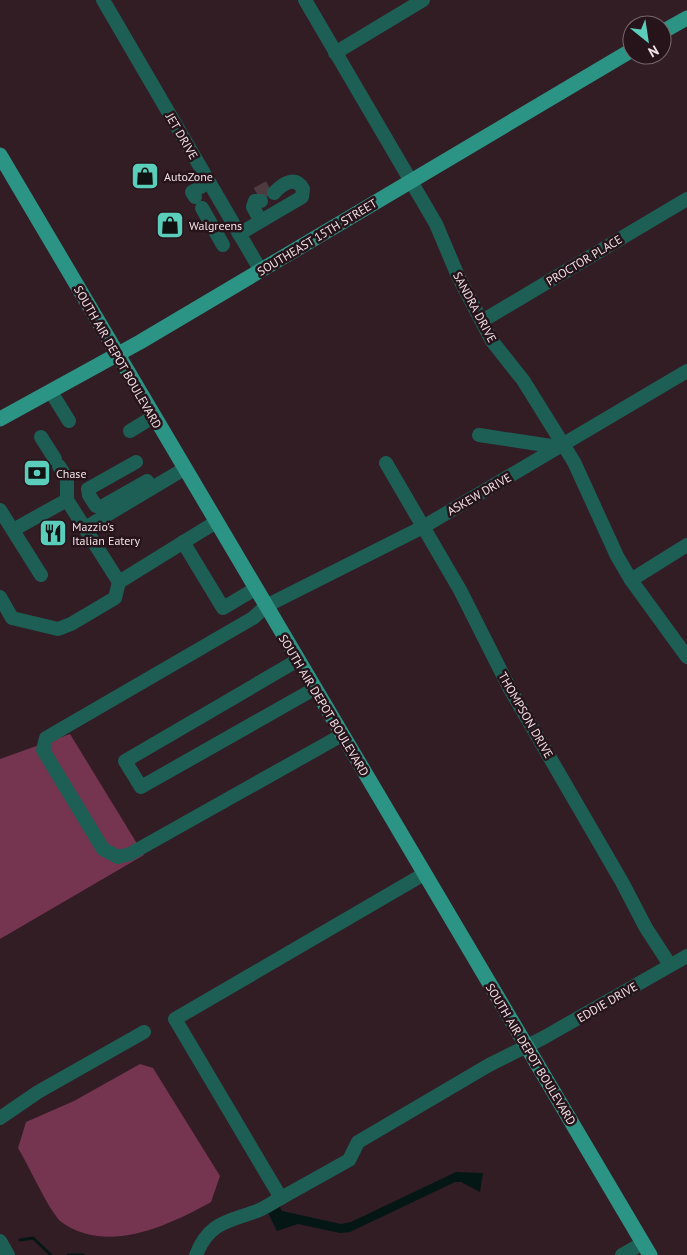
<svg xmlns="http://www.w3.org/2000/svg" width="687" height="1255" font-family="'PT Sans',sans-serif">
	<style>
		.green { fill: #75344f }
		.water { fill: #051714 }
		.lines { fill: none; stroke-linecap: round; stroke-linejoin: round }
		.stream { stroke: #051714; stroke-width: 3 }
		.minor-tunnel { stroke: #4e3b42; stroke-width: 14; stroke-dasharray: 14 7; stroke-linecap: butt }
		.minor { stroke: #1d5f55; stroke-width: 14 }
		.major { stroke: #2b9484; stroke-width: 15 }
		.labels { text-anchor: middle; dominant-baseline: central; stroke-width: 5; stroke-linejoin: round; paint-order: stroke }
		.street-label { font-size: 12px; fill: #f0e2e6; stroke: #27141b }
		.poi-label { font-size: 12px; fill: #f0e2e6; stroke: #27141b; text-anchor: start }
	</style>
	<rect width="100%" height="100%" fill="#321d25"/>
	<g class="green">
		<path d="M70,734l74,121 -144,84v-180z"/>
		<path d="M140,1064l13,4 67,108 -9,26c-45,25 -106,53 -151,19 -14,-16 -30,-53 -42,-73l8,-26 48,-21z"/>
	</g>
	<path class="water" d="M456,1172l27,1 -3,19 -19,-10h-6l-105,50 -10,1 -42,-9 -21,7 -9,-18 12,-6 2,4 59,13 10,-2z"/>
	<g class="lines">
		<g class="stream">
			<path d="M20,1240l13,-2 18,17"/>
			<path d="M68,1255h15"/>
		</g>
		<path class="minor-tunnel" d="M257,194l13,-7"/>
		<g class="minor">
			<path d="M103,0l158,271"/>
			<path d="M305,0l131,224 22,52 34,65 31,39 51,82 43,94 14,24 56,77"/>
			<path d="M335,53l88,-53"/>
			<path d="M195,197l-3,-5 17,-10"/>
			<path d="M202,208l21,37"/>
			<path d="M260,220l-7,-13 2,-6h6"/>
			<path d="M239,234l63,-37 1,-8c-8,-14 -21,-5 -29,4"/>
			<path d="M482,321l205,-122"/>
			<path d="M51,392l18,29"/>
			<path d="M130,431l23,-14"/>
			<path d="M479,435l79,12"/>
			<path d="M41,437l14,22"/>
			<path d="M136,462l-48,27 1,6 7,11 5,1 46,-26"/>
			<path d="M386,463l74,127 50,99 112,193 24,46 24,37"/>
			<path d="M59,466l8,13v21l52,82"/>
			<path d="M0,510l41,65"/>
			<path d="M85,528l99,-59"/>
			<path d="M13,530l54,-30"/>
			<path d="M183,542l40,66 32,-19"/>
			<path d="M631,580l56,-35"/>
			<path d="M0,597l12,21 46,11 13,-5 44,-26 4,-16 97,-60"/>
			<path d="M298,660l-173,101 16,26 173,-98"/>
			<path d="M342,735l-212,119 -12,3 -15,-8 -60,-99 3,-12 207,-120 13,-12 157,-79 264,-156"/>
			<path d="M424,874l-249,145 106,179 68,-38 9,-18 131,-77 54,-27 144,-82"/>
			<path d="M0,1118l38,-26 106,-60"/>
			<path d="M0,1241l8,14"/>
			<path d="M196,1255c13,-33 31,-33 61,-44 8,-3 16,-9 24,-13"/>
			<path d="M622,1255l21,-12"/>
		</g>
		<g class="major">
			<path d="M662,32l25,-14"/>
			<path d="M0,155l650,1100"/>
			<path d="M0,419l140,-77 492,-292"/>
		</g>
	</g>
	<defs>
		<g id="shop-square" transform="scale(1.4375)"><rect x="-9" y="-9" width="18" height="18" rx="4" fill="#5bcebb" stroke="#27141b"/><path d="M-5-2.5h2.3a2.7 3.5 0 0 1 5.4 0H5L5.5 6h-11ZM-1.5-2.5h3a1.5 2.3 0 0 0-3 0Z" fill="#111"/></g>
		<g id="bank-square" transform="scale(1.4375)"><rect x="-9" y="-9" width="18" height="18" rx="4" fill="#5bcebb" stroke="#27141b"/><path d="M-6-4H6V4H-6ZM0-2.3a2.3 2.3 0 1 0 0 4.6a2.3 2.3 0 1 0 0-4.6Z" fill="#111"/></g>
		<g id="restaurant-square" transform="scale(1.4375)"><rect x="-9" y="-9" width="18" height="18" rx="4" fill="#5bcebb" stroke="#27141b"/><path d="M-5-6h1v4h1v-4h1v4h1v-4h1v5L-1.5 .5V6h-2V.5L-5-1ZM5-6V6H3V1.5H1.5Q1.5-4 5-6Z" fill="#111"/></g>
	</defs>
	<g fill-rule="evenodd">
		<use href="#shop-square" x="145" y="176"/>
		<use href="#shop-square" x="170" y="225"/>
		<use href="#bank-square" x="37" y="473"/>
		<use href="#restaurant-square" x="53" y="533"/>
	</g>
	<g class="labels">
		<g class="street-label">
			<text transform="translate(182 136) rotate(60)">JET DRIVE</text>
			<text transform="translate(317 237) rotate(-31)">SOUTHEAST 15TH STREET</text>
			<text transform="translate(584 260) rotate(-31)">PROCTOR PLACE</text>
			<text transform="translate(475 307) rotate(62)">SANDRA DRIVE</text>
			<text transform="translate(118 357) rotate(60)">SOUTH AIR DEPOT BOULEVARD</text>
			<text transform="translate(479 494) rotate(-30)">ASKEW DRIVE</text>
			<text transform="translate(324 705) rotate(59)">SOUTH AIR DEPOT BOULEVARD</text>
			<text transform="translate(526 715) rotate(60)">THOMPSON DRIVE</text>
			<text transform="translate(607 1002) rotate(-30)">EDDIE DRIVE</text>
			<text transform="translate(531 1054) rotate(59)">SOUTH AIR DEPOT BOULEVARD</text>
		</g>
		<g class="poi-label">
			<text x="164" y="176">AutoZone</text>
			<text x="189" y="225">Walgreens</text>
			<text x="56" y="473">Chase</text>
			<text x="72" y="526">Mazzio's<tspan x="72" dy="14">Italian Eatery</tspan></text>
		</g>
	</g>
	<g transform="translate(647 40) rotate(150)"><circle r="24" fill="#27141b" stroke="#77666c"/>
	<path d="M0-4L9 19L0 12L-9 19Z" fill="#5bcebb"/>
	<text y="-8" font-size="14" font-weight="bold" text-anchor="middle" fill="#f0e2e6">N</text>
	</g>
</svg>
